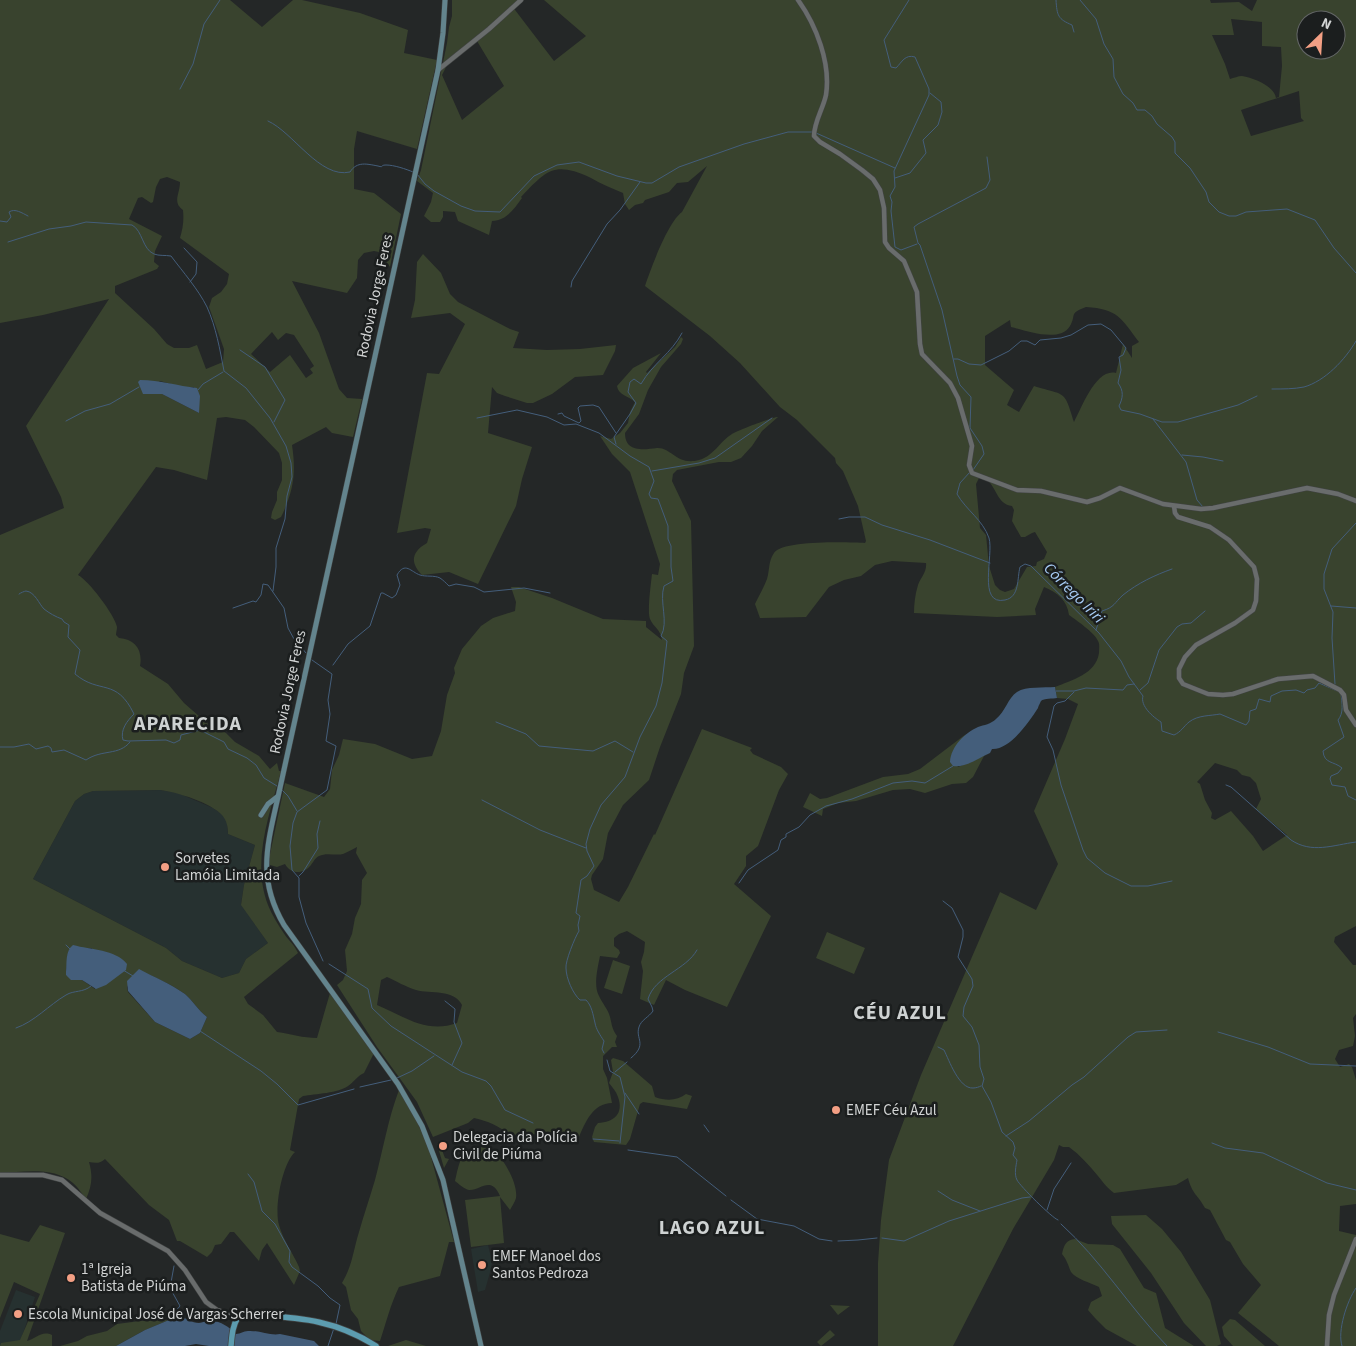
<svg xmlns="http://www.w3.org/2000/svg" width="1356" height="1346" font-family="'Source Sans 3',sans-serif">
	<style>
		.built { fill: #263130 }
		.green { fill: #39432e; fill-rule: evenodd }
		.water { fill: #445e7b }
		.lines { fill: none; stroke-linecap: round; stroke-linejoin: round }
		.stream { stroke: #445e7b; stroke-width: 1 }
		.tertiary-casing { stroke: #404343; stroke-width: 5.5 }
		.secondary-casing { stroke: #404343; stroke-width: 6 }
		.primary-casing { stroke: #404343; stroke-width: 7 }
		.tertiary { stroke: #696c6c; stroke-width: 4.5 }
		.secondary { stroke: #63848d; stroke-width: 5 }
		.primary { stroke: #5c9caf; stroke-width: 5.5 }
		.poi-dot { fill: #f39f84; stroke: #1b1e1e; stroke-width: 2 }
		.labels { text-anchor: middle; dominant-baseline: central; stroke-width: 5; stroke-linejoin: round; paint-order: stroke }
		.street-label { font-size: 15px; fill: #d2d4d4; stroke: #1b1e1e }
		.poi-label { font-size: 15px; fill: #d2d4d4; stroke: #1b1e1e; text-anchor: start }
		.water-label { font-size: 16px; font-style: italic; fill: #a7ccf5; stroke: #1b1e1e }
		.district-label { font-size: 20px; font-weight: bold; letter-spacing: 1px; fill: #ced2d2; stroke: #1b1e1e }
	</style>
	<rect width="100%" height="100%" fill="#242727"/>
	<g class="built">
		<path d="M160,790l18,3 35,15 9,6 5,7 1,13 27,11 -11,40 -3,19 27,39 -22,16 -7,14 -17,5 -40,-17 -16,-13 -133,-69 42,-78 9,-7 9,-3z"/>
		<path d="M488,1245l4,16 -1,8 -6,21 -7,2 -7,-43z"/>
		<path d="M16,1290l19,7 -16,49h-19v-15z"/>
	</g>
	<g class="green">
		<path d="M0,0h230l32,27 31,-27h9l58,13 48,17 -4,23 33,7 -20,89 -60,-18 -3,18v40l20,4 27,21 -11,53 -11,-15 -5,-1 -10,2 -6,7 -1,18 -10,15 -55,-12 27,52 20,56 8,9 15,1 -9,38 -21,-4 -6,-6 -34,18c4,27 2,43 -9,68l-2,4 -6,3 -4,-2 1,-6 5,-12v-8l5,-12v-17l-3,-10 -25,-26 -9,-7 -19,-3 -9,1 -10,62 -33,-10 -18,-3 -78,108c10,5 37,40 39,52 0,3 -1,5 -1,8l3,3c16,1 24,12 21,28l28,18 16,19 24,21 18,9 9,9 24,14 11,13 7,-6 2,8h2c-11,43 -30,90 -13,134 4,10 11,21 17,30 5,7 9,9 13,18l-54,44 4,7 15,11 14,17c14,2 26,6 40,6l13,-45 44,60 -10,20c-7,3 -10,9 -16,13 -9,7 -33,8 -45,10l-4,3 -9,51 5,2c-13,12 -21,56 -16,73 4,15 14,28 20,42l1,4 -6,14 -27,-42 -5,7 -3,11 -25,-29h-4l-9,12 -6,1 -3,7 -5,5 -27,-16h-3l-8,-21 -20,-15 -44,-46c-5,5 -10,4 -16,3 4,14 3,24 -3,37 -4,-5 -8,-12 -13,-16 -19,-17 -50,-11 -73,-10v-638l64,-27 -3,-11 -35,-71 83,-127 -66,16 -43,8zM167,177l13,5c0,12 -8,20 3,28 1,11 0,18 -3,28l49,36 -2,10 -6,8 -9,6 -3,9 15,42 -1,13 -17,7 -9,-24 -8,3h-15l-7,-4 -13,-15 -39,-36v-7l42,-17 2,-3 -5,-4 1,-11 7,-15 -33,-17 9,-21 4,-1 9,6 2,-1 3,-15 4,-8zM272,332l6,8 8,-7 8,2 20,31 -4,3 3,4 -7,5 -16,-23 -20,17 -19,-18zM160,381l22,6h12l5,26 -37,-19h-19zM160,790c17,2 51,13 62,25 5,6 6,12 6,19l27,11 -11,40 -3,20 27,38 -22,16 -7,14 -17,5 -40,-17 -16,-13 -133,-69 42,-78 9,-7 9,-3zM83,948h9l3,41 -13,-9 -16,-5 2,-22zM139,970c15,7 32,14 46,24 8,7 13,16 22,23l-7,16 -10,6 -35,-17 -27,-30 -1,-5z"/>
		<path d="M452,0h66l-6,6 42,55 32,-25 -42,-36h666l1,3 28,-1 13,9 5,-11h99v926l-21,11 -1,5 19,23h3v49l-3,4 2,18 -2,10 -14,4 -4,9 5,8 9,-3 3,3 4,13v124l-16,2 -1,25 17,4v111h-77l-41,-33 23,-28 -18,-21 -13,-22 -4,-2 -16,-30 -5,-2c-7,-13 -13,-14 -17,-30l-12,7 -62,8c-7,-5 -11,-11 -16,-17 -9,-11 -18,-21 -29,-29h-6l-4,-2 -5,15 -41,69 -60,117h-75v-83l3,-43 8,-60 32,-85 79,-183 36,18 22,-46 -24,-53 31,-72 13,-35 -10,-5 -11,-1 -2,-11c17,-7 41,-13 44,-34 0,-4 1,-9 -1,-12 -3,-8 -22,-21 -29,-26 -2,-15 -11,-22 -25,-28l-9,22 1,6 -39,2 -83,-4c0,-9 1,-18 4,-28 3,-8 9,-13 8,-22l-34,-2 -17,4 -14,11 -17,4 -15,7 -23,30 -46,1 -5,-14c4,-8 9,-17 12,-25 3,-10 1,-17 7,-26 8,-13 75,-11 91,-10l1,-2 -8,-35 -15,-35 -7,-8 -1,-5 -38,-38 -17,-13 -40,-44 -30,-27 -65,-50c6,-18 23,-64 37,-74l25,-46 -19,16 -11,1 -8,9 -24,8 -2,3 -8,2 -6,5 -4,-6 -2,-11c-11,-5 -22,-9 -32,-15 -37,-17 -44,-8 -70,19l1,1c-8,11 -15,22 -30,23l-3,14 -31,-14 -3,-9 -12,-1v6l-3,5h-9l-7,-6 7,-14 2,-9 -16,-12 4,-11 26,-127 2,-16 3,-11zM1231,19l31,3v24l19,1 1,19 -3,31 -3,1c-2,-12 -22,-20 -34,-22 -4,0 -8,2 -12,3l-5,-15 -13,-29h22zM1306,20h30v30h-30zM477,41l27,45 -42,34 -20,-45 6,-12zM1299,91l2,27 3,3 -53,15 -10,-26zM1086,307c32,2 35,11 53,35l-7,4v12l-9,-14 -7,29c-20,-5 -34,34 -42,49 -10,-33 -8,-26 -40,-36l-15,26 -12,-7 7,-15 -29,-25v-29l25,-16 1,7c16,4 49,16 59,-1 7,-12 -2,-12 16,-19zM980,476c2,2 5,2 7,4 10,8 10,24 25,26l2,4 -2,11 9,16h4l7,-4 3,-1 12,20 -3,7 -7,3 -1,4 -9,1 -13,22 -9,3 -5,-2 -5,-5 -6,-19 -3,-31 -6,-7 -4,-44zM1215,763l22,7 5,5 8,2 6,6 5,16 -5,10 31,26 -24,16 -10,-15 -22,-25 -16,9 -4,-2 1,-5 -7,-13 -5,-16 -3,-2z"/>
		<path d="M423,254l18,19 9,21 8,8 52,27 9,3 -6,16 34,2 33,-1 36,-4 -1,6 -12,24 -28,2 -23,17 -19,9h-6l-22,-7 -8,-3 -5,-6 -4,46 44,14 -10,32 -6,27 -38,78 -29,-12 -27,3c-12,-12 -11,-23 5,-32l4,-14 -6,-1 -28,5 30,-160 12,1 26,-50 -15,-11 -39,5 4,-18 2,-38z"/>
		<path d="M681,337l2,2 -2,5 -20,23 -13,23 -9,24 -14,19c0,19 17,17 32,15 14,-1 20,18 42,12 15,-4 21,-19 33,-26 6,-4 41,-17 46,-17l-16,14 -10,15 -11,12 -10,4h-12l-42,8 -4,4 -1,7 19,40 3,125 -10,27 -3,21 -21,53 -11,33 -26,25 -15,28 -5,26 -11,16 -1,4 3,11 25,12 9,-15 26,-53 1,1 47,-106 50,19 -2,2 3,4 28,13 7,7 -9,16 -21,56 -12,10v10l-12,18 37,32 -44,91 -42,-17 -19,-10 -12,25 -14,-6 3,-28 -2,-9 3,-10 1,-10 -18,-11 -8,3 -5,4v8l5,4 1,3 -3,5 -17,-2c-2,11 -7,29 -1,40 3,7 9,13 11,21 2,8 2,12 7,19l-2,6 2,5h-5l-9,9v13l4,9 5,25c-19,0 -27,20 -33,34l-5,2 -33,-5 -31,1c-11,-9 -22,-14 -36,-17l-6,5 -35,14 -16,-35 -40,-55 -40,-62 6,-5 4,-9 -2,-21 7,-16 3,-16 6,-14 1,-24 5,-7 -11,-20 1,-6c-4,2 -9,5 -14,7 -8,2 -16,-2 -24,2 -4,2 -5,5 -8,9 -7,9 -20,10 -26,-1l-8,3 -7,-2v-11l15,-71 39,14 6,-8 2,-19 7,-15 4,-16 32,5 37,15 20,-3 9,-25 6,-36 8,-22 -1,-5 8,-19 19,-23 12,-8 22,-7 1,-9 -5,-15h8l33,11 51,21 43,2v6l16,13c-2,-12 -8,-12 -12,-21 -3,-7 1,-36 2,-45l6,1 2,-11 -30,-92 -18,-18 -12,-18 11,3 9,-6 8,-10 2,-11 5,-10c-6,-6 -17,-7 -18,-16l16,-18 28,-15 -15,19 1,1 28,-26zM387,977c9,4 19,10 29,13 15,4 38,-1 46,15l-5,18c-30,11 -52,-6 -80,-18l4,-25z"/>
		<path d="M966,734l-14,19 6,14 32,-14 -6,3 -11,21 -7,6 -14,1 -27,9 -15,-4 -17,1 -37,11 -18,2 -15,6 -1,7 -19,-9 7,-14 10,6 7,-1 56,-21 25,-3 12,-5z"/>
		<path d="M827,932l38,16 -11,26 -38,-16z"/>
		<path d="M613,960l17,6 -8,28 -18,-6z"/>
		<path d="M613,1058l10,3 29,25 3,11c11,4 22,4 31,-3l6,2 -5,13 -44,-7 -3,2 -10,35 -4,6 -32,-3 -2,-5 3,-10 3,-4c16,-1 26,-9 20,-26 -2,-6 -6,-10 -9,-14l4,-11 -2,-12z"/>
		<path d="M399,1090l16,28 13,28 26,96h-5l-9,34 -41,11c-8,16 -13,36 -19,54l-10,-1 -9,-9 -3,-12 -7,-9 -5,-23 -4,-4c11,-19 11,-32 17,-51 5,-18 11,-35 16,-52 8,-30 13,-61 24,-90z"/>
		<path d="M442,1142v2l-2,1 5,13 4,1 -5,9 -7,-24z"/>
		<path d="M479,1147c6,0 14,3 18,7 9,9 21,31 19,44 -1,4 -4,8 -6,12l-10,-13 4,46 -33,4 -6,-47 35,-4c-9,-21 -20,-5 -31,-6 -5,-1 -10,-6 -14,-9 4,-16 5,-32 24,-34z"/>
		<path d="M1146,1215l16,14 19,23 29,48 11,44 -4,2h-11l-22,-23 -33,-50 -39,-49 -1,-8z"/>
		<path d="M40,1225l25,8 -38,108c8,-2 15,-11 25,-6v11h-52l1,-3 19,-3 20,-46 -26,-12 -14,36v-84l29,8z"/>
		<path d="M1075,1239l13,5 25,1 7,4 24,39 12,5 9,35 29,18h-57l-31,-17 -11,-11 -7,-8 3,-8 11,-6 -3,-9c-8,-4 -23,-8 -28,-15 -3,-7 -4,-12 -9,-18 2,-9 4,-14 13,-15z"/>
		<path d="M830,1305l20,1 -12,9z"/>
		<path d="M1230,1319l5,1 30,26h-32l-9,-10 -2,-9z"/>
		<path d="M169,1320l-26,11 -27,15h-56l18,-5 9,-5 20,-5 10,-7 23,-3z"/>
		<path d="M830,1330l5,5 -14,11 -4,-4z"/>
		<path d="M406,1340l20,6h-38z"/>
	</g>
	<g class="water">
		<path d="M140,380c20,0 38,6 57,8l3,8 -1,17 -37,-19h-19l-5,-12z"/>
		<path d="M1055,687l2,11c-4,1 -13,0 -16,3 0,0 -3,6 -3,7 -9,14 -28,42 -46,41l-2,4c-11,5 -25,15 -37,13l-3,-4c1,-16 15,-29 28,-35 6,-2 13,-3 18,-8 9,-7 12,-21 21,-27 9,-6 27,-4 38,-5z"/>
		<path d="M73,945c18,5 42,4 54,19l-1,6 -20,15 -10,4 -14,-9h-11l-5,-5v-3c1,-9 -1,-21 7,-27z"/>
		<path d="M139,969c15,8 32,15 46,25 8,7 13,16 22,23l-7,16 -10,6 -35,-17 -27,-31 -1,-10z"/>
		<path d="M180,1315c6,4 12,8 19,8 4,0 8,-3 12,-2 10,0 18,6 25,13 5,0 7,-3 12,-3 10,-1 22,5 32,3l34,7 5,5h-110l-13,-2 -11,2h-69l29,-16 24,-10h6z"/>
	</g>
	<g class="lines">
		<g class="stream">
			<path d="M909,0l-25,40 7,27 5,1c6,-6 9,-14 19,-11l14,32v6l-35,76 1,16 -5,9 2,6 -1,9 4,36 6,3 16,-6"/>
			<path d="M1056,0c1,16 2,19 16,25l2,7"/>
			<path d="M1080,0l16,19 8,25 9,15 1,18 9,17 10,9 4,7h8l7,6 5,8 15,13 3,5v11l15,15 16,24 3,10 10,10 10,4h7l10,-4 41,-3 28,11 19,28 22,25"/>
			<path d="M180,89l13,-25 11,-40 16,-24"/>
			<path d="M268,121c25,11 52,58 82,51 7,-11 17,-8 28,-6 7,2 1,-1 8,-1 8,0 20,4 27,7"/>
			<path d="M816,133l79,35"/>
			<path d="M417,174l8,10 9,7 27,15 14,5 25,1 34,-36 23,-11 22,-3 38,14 29,7h6l27,-16 65,-23 44,-12h24"/>
			<path d="M895,178l15,-5 16,-20 -3,-13 15,-15 4,-13 -1,-10 -11,-9"/>
			<path d="M0,221l7,1 4,-5 -2,-5c6,-4 13,1 19,4"/>
			<path d="M8,242l41,-13 22,-3 15,-4 46,3c11,6 10,24 22,29 5,2 11,1 17,2 12,16 27,33 36,51 9,20 13,43 17,64l22,17 24,30 16,28 5,17 1,14 -5,19 -2,23 -9,29v19l-3,24"/>
			<path d="M184,248l13,14 -1,12 -6,8"/>
			<path d="M571,287l1,-6 35,-57 13,-14 20,-28"/>
			<path d="M240,350l25,17 20,33 -11,22"/>
			<path d="M954,359h4l11,5 12,1 28,-14 12,-10h6l8,4 5,-5 21,-2 10,-3 17,-10 13,-1 10,6 15,18 -3,7 -4,2 2,13 -3,13c6,8 5,15 1,23l2,4 19,4 22,8h16l60,-17 19,-9"/>
			<path d="M1272,389c11,0 22,0 32,-2 21,-6 41,-27 52,-46"/>
			<path d="M198,390l5,-6 20,-12"/>
			<path d="M558,414l4,-1 2,3 15,7 2,-2 -3,-13 2,-2 13,-1 6,2 17,26"/>
			<path d="M477,418l40,-8 30,7 17,8 12,-1 23,9 31,23 19,11 5,14 -5,13 2,4 7,1 10,27v13l3,7v21l2,14 -9,5c-5,16 5,36 -3,50l6,5 -5,42 -6,23 -16,31 -15,40 -24,28 -11,24 -4,15 1,7 7,15 -7,10 -6,4 -5,33 4,3 -2,9 1,6c-4,6 -14,31 -13,37 0,10 7,26 14,32h6c6,6 7,15 9,23 1,6 5,12 9,18l-2,8 2,4"/>
			<path d="M1153,419l33,43 11,38 6,7"/>
			<path d="M66,421l19,-10 25,-7 29,-17"/>
			<path d="M616,444l-2,-7 16,-23 6,-11 -8,-11 2,-10 4,-3 7,5c12,-21 30,-30 41,-51"/>
			<path d="M1182,455l21,2 20,4"/>
			<path d="M973,470l11,-16 -2,-8 -12,-18 1,-31 -11,-12 -3,-9 -15,-66 -22,-65 -2,-2 -4,-16 4,-3 68,-36 4,-8 -3,-23"/>
			<path d="M652,471l47,-8 16,-5 57,-40"/>
			<path d="M970,472l-10,11 -3,11c9,16 26,26 32,44 5,17 -12,68 16,62 15,-3 12,-22 15,-33l5,-3 6,2 68,67 22,28 8,16 14,19c-3,10 10,21 18,26l1,9 12,4c7,-3 10,-9 15,-13 9,-7 21,-6 31,-8l26,11 3,-4 1,-10 6,-2 3,-10 11,3 1,-6 11,-5 14,-1 8,3 3,-3 8,-2 4,-5 16,7"/>
			<path d="M839,519l10,-2h16l17,8 48,15 60,23"/>
			<path d="M19,594c1,-1 6,-3 7,-3 9,1 13,13 18,18 5,4 12,8 18,10l2,3 5,3 -1,12 12,13 -5,24c25,21 41,3 59,40 -7,7 -14,16 -11,26l5,1 38,-1 8,3 6,-3 1,-5 19,-5 24,12 4,7 19,9 9,7 8,13 13,8"/>
			<path d="M1331,606l25,2"/>
			<path d="M233,608l20,-7 3,1 5,-7 2,-11 5,1 16,23 4,20 6,11 12,14"/>
			<path d="M1096,630l6,-19c13,-4 12,-8 21,-16 15,-12 32,-20 49,-26"/>
			<path d="M312,660l20,14 -4,26 2,14 -4,27 10,5 -9,44 -30,22 -4,11 -3,23 2,24 7,8v19l7,26 17,38"/>
			<path d="M333,665l15,-21 22,-18 11,-33h2l9,5 4,-3 4,-10 -3,-10c8,-14 14,-3 23,0 6,2 14,0 20,3 3,2 6,5 9,8l7,-2 18,3 10,5 40,-4 26,5"/>
			<path d="M1335,684l-3,-46 1,-26 -9,-23v-15l8,-25 24,-26"/>
			<path d="M1140,690l8,-7 11,-33 18,-23 5,-3 9,-1 14,-12"/>
			<path d="M1056,691h18l12,-3 37,2 4,-5 7,-1"/>
			<path d="M1074,692l-9,9 -8,2 -3,3 -7,31 6,13 8,35 22,65 4,8 18,15 26,13h17l24,-5"/>
			<path d="M1341,694c1,9 3,19 -3,26l6,17 -21,14c1,13 11,10 19,17l-4,5 -7,3 -1,3 2,6 13,2 3,9 8,4"/>
			<path d="M496,722l30,12 13,12 54,5 22,-10 18,11"/>
			<path d="M0,747h14l15,-3 7,5 12,-3 3,2 1,4 12,-2 22,10c16,-11 33,-4 44,-18"/>
			<path d="M1226,785l5,2 60,53c21,14 42,5 65,2"/>
			<path d="M282,790l6,6 9,15"/>
			<path d="M482,800l58,30 46,18"/>
			<path d="M299,876l4,-4 15,-24 -1,-14 3,-13"/>
			<path d="M739,883l9,-13 30,-20 3,-10 5,-3v-3l13,-7 11,-12 16,-9 26,-7 41,-16 19,-2 13,2 28,-17"/>
			<path d="M943,901l9,7 11,22v7l-5,20 14,22 1,7 -9,21 -1,9 9,11 7,18 1,22 4,12 -2,7 9,16 11,30 11,10 2,6 -2,7 4,5c-1,6 -3,14 0,20 3,6 35,38 41,40"/>
			<path d="M66,945l4,4"/>
			<path d="M329,964l39,25 4,19 19,18 71,46 24,9 5,5 14,24 28,13"/>
			<path d="M123,970l10,6"/>
			<path d="M445,1001l10,8 -1,13 8,21 -10,22"/>
			<path d="M16,1028c18,-6 33,-23 50,-33 8,-5 17,-2 25,-9"/>
			<path d="M200,1031l61,40 16,13 21,21 56,-16"/>
			<path d="M1218,1032l50,15 42,17 46,2"/>
			<path d="M938,1047l6,3c5,10 15,39 29,38 3,0 6,-1 8,-2"/>
			<path d="M631,1058c17,-14 4,-19 8,-31 2,-7 10,-10 14,-16l-1,-4 -4,-8c7,-23 38,-29 49,-49"/>
			<path d="M607,1060l3,11 10,6 5,20 -5,46"/>
			<path d="M615,1072l12,-10"/>
			<path d="M397,1078l15,-7 22,-15"/>
			<path d="M360,1087l31,-7"/>
			<path d="M625,1093l14,21"/>
			<path d="M704,1125l5,7"/>
			<path d="M1006,1136l23,-15 43,-36 12,-8 44,-40 8,-5 31,-2"/>
			<path d="M593,1139l26,2"/>
			<path d="M1212,1143l13,5 38,5 64,30 29,7"/>
			<path d="M628,1150l49,7 49,39"/>
			<path d="M248,1174l6,8 8,29 13,13 15,27 -1,11 3,5 26,19 12,12 10,7 -4,19"/>
			<path d="M938,1191l14,9 28,11"/>
			<path d="M731,1200l26,19 37,7 25,13 13,2"/>
			<path d="M1047,1210l7,-21 17,-26"/>
			<path d="M1061,1224c40,36 68,83 106,122"/>
			<path d="M882,1238l22,3 45,-20 73,-23 8,-1"/>
			<path d="M838,1241l20,-1 19,-2"/>
			<path d="M172,1320l2,-7 6,-7 -10,-18 4,-22"/>
			<path d="M328,1346l6,-18"/>
			<path d="M1342,1346c-5,-15 5,-45 14,-58"/>
		</g>
		<g class="tertiary-casing">
			<g id="tertiary">
				<path d="M798,0c18,25 33,63 28,95 -3,14 -12,27 -12,41l6,6 20,12 22,16 11,9 7,11 4,18 1,34 4,6 15,13 13,31 3,52 2,10 28,29 8,15 14,48 -3,19 3,8 45,17 24,1 46,11 13,-4 20,-10 43,16 38,5 12,-1 94,-20 31,6 18,7"/>
				<path d="M438,70l51,-41 32,-29"/>
				<path d="M1174,506l1,7 3,4 32,10 19,13 25,27 3,12 -1,22 -3,9 -18,13 -39,22 -11,12 -6,12v9l4,6 25,10 15,1 10,-1 45,-15 35,-3 27,14 4,5 2,15 10,15"/>
				<path d="M0,1175h43l19,5 38,33 68,38 17,19 21,32 11,8 21,7"/>
				<path d="M1327,1346l2,-31 5,-20 22,-56"/>
			</g>
		</g>
		<g class="secondary-casing">
			<g id="secondary">
				<path d="M445,0l-2,33 -5,37 -160,727c-11,49 -21,82 6,128l114,159 24,42 21,54 38,166"/>
				<path d="M261,815l7,-11 9,-7"/>
			</g>
		</g>
		<g class="primary-casing">
			<path id="primary" d="M231,1346c1,-10 1,-19 7,-29l8,-3c50,4 86,4 130,32"/>
		</g>
		<use href="#tertiary" class="tertiary"/>
		<use href="#secondary" class="secondary"/>
		<use href="#primary" class="primary"/>
	</g>
	<g class="poi-dot">
		<circle cx="165" cy="867" r="5"/>
		<circle cx="836" cy="1110" r="5"/>
		<circle cx="443" cy="1146" r="5"/>
		<circle cx="482" cy="1265" r="5"/>
		<circle cx="71" cy="1278" r="5"/>
		<circle cx="18" cy="1314" r="5"/>
	</g>
	<g class="labels">
		<g class="street-label">
			<text transform="translate(375 296) rotate(-78)">Rodovia Jorge Feres</text>
			<text transform="translate(288 692) rotate(-78)">Rodovia Jorge Feres</text>
		</g>
		<g class="poi-label">
			<text x="175" y="858">Sorvetes<tspan x="175" dy="17">Lamóia Limitada</tspan></text>
			<text x="846" y="1110">EMEF Céu Azul</text>
			<text x="453" y="1137">Delegacia da Polícia<tspan x="453" dy="17">Civil de Piúma</tspan></text>
			<text x="492" y="1256">EMEF Manoel dos<tspan x="492" dy="17">Santos Pedroza</tspan></text>
			<text x="81" y="1269">1ª Igreja<tspan x="81" dy="17">Batista de Piúma</tspan></text>
			<text x="28" y="1314">Escola Municipal José de Vargas Scherrer</text>
		</g>
		<g class="water-label">
			<text transform="translate(1074 593) rotate(45)">Córrego Iriri</text>
		</g>
		<g class="district-label">
			<text x="188" y="724">APARECIDA</text>
			<text x="900" y="1013">CÉU AZUL</text>
			<text x="712" y="1228">LAGO AZUL</text>
		</g>
	</g>
	<g transform="translate(1321 35) rotate(25)"><circle r="24" fill="#1b1e1e" stroke="#646767"/>
	<path d="M0-4L9 19L0 12L-9 19Z" fill="#f39f84"/>
	<text y="-8" font-size="14" font-weight="bold" text-anchor="middle" fill="#d2d4d4">N</text>
	</g>
</svg>
